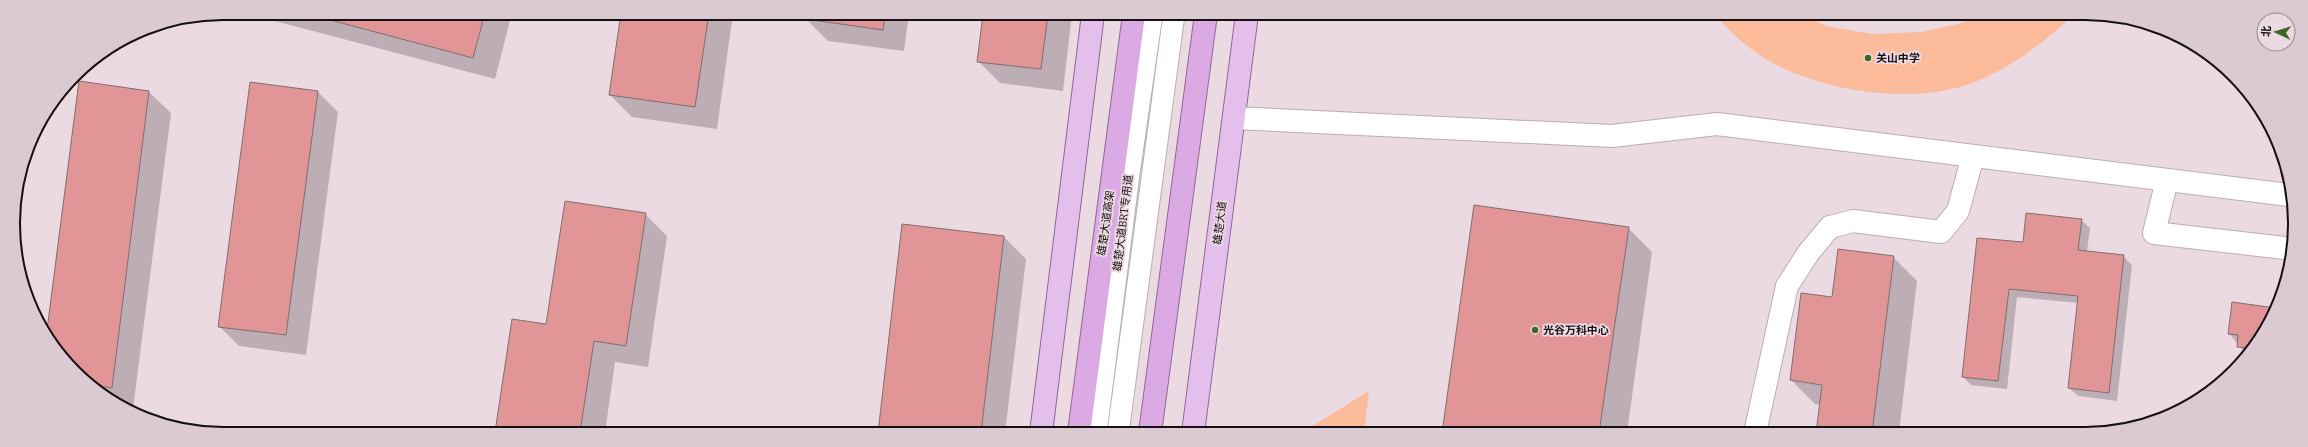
<svg xmlns="http://www.w3.org/2000/svg" width="2308" height="447" font-family="Bitter,'Noto Sans SC',serif">
	<style>
		.green { fill: #fcbc9c }
		.shadow { fill: #0003 }
		.building { fill: #e19596; stroke: #7f6e6d }
		.lines { fill: none; stroke-linecap: round; stroke-linejoin: round }
		.service-casing { stroke: #bdacb3; stroke-width: 23 }
		.minor-casing { stroke: #bdacb3; stroke-width: 24 }
		.tertiary-casing { stroke: #bdacb3; stroke-width: 24 }
		.primary-casing { stroke: #906696; stroke-width: 24 }
		.trunk-casing { stroke: #906696; stroke-width: 24 }
		.service { stroke: #fff; stroke-width: 21 }
		.minor { stroke: #fff; stroke-width: 22 }
		.tertiary { stroke: #fff; stroke-width: 22 }
		.primary { stroke: #e4bfeb; stroke-width: 22 }
		.trunk { stroke: #dbaae4; stroke-width: 22 }
		.poi-dot { fill: #406722; stroke: #ecdae2; stroke-width: 1.5 }
		.labels { text-anchor: middle; dominant-baseline: central; stroke-width: 3.5; stroke-linejoin: round; paint-order: stroke }
		.poi-label { font-size: 11px; font-weight: bold; fill: #161012; stroke: #ecdae2; text-anchor: start }
		.street-label { font-size: 11px; fill: #161012; stroke: #ecdae2 }
		.rim { fill: none; stroke: #161012; stroke-width: 2 }
	</style>
	<rect width="100%" height="100%" fill="#ecdae2"/>
	<g class="green">
		<path d="M1714,14h89l23,12 47,8 48,-2 41,-9 17,-8h95c-31,28 -63,53 -102,68 -61,23 -154,8 -208,-25 -19,-12 -35,-27 -50,-44z"/>
		<path d="M1369,391l-5,42h-63z"/>
	</g>
	<g class="shadow">
		<path d="M245,13h267l-17,66z"/>
		<path d="M622,13h111l-16,116 -85,-12 -22,-22z"/>
		<path d="M807,14h102l-5,37 -76,-10 -22,-22z"/>
		<path d="M984,14h88l-9,77 -63,-8 -22,-22z"/>
		<path d="M79,83l70,9 22,21 -38,296 -15,-3 -53,-44 -18,-31z"/>
		<path d="M251,83l67,9 20,20 -32,243 -67,-9 -20,-20z"/>
		<path d="M1475,206l153,22 24,24 -25,181h-183z"/>
		<path d="M645,214l22,22 -19,131 -33,-5 -10,71 -109,-1 17,-112 34,5z"/>
		<path d="M2081,220l9,8 -3,24 36,4 9,9 -15,136 -39,-5 -9,-8 9,-85 -61,-6 -10,92 -36,-4 -8,-8 61,-134z"/>
		<path d="M1004,237l22,22 -21,174h-126z"/>
		<path d="M1893,257l24,24 -18,152h-82l3,-28 -5,-1 -24,-24 41,-82z"/>
		<path d="M2276,309l-3,8 -27,38 -17,-22z"/>
	</g>
	<g class="building">
		<path d="M304,13h181l-12,45z"/>
		<path d="M621,13h88l-14,94 -86,-12z"/>
		<path d="M806,14h79l-2,16 -78,-11z"/>
		<path d="M983,14h65l-7,55 -64,-7z"/>
		<path d="M79,81l70,10 -37,297 -19,-3 -28,-23 -18,-32z"/>
		<path d="M250,82l68,9 -32,244 -68,-8z"/>
		<path d="M565,201l81,12 -20,133 -32,-5 -14,91h-85l17,-113 34,5z"/>
		<path d="M1474,205l155,22 -30,206h-157z"/>
		<path d="M2026,213l56,6 -4,31 46,5 -15,138 -41,-5 10,-92 -69,-7 -11,92 -36,-4 15,-139 46,4z"/>
		<path d="M902,224l102,12 -23,197h-103z"/>
		<path d="M1838,249l56,7 -22,177h-56l6,-48 -32,-5 11,-87 31,4z"/>
		<path d="M2232,302l44,6 -3,9 -23,31 -13,-1 1,-12 -10,-1z"/>
	</g>
	<g class="lines">
		<g class="service-casing">
			<g id="service">
				<path d="M1096,433l33,-259 23,-160"/>
				<path d="M1118,433l56,-419"/>
			</g>
		</g>
		<g class="minor-casing">
			<g id="minor">
				<path d="M2167,180l-13,53 139,16"/>
				<path d="M1755,433l32,-147 22,-34 21,-25 23,-6 88,11 17,-21 15,-55"/>
			</g>
		</g>
		<g class="tertiary-casing">
			<path id="tertiary" d="M1234,118l378,18 105,-12 572,71"/>
		</g>
		<g class="primary-casing">
			<g id="primary">
				<path d="M1041,433l52,-419"/>
				<path d="M1193,433l54,-419"/>
			</g>
		</g>
		<g class="trunk-casing">
			<g id="trunk">
				<path d="M1079,433l55,-419"/>
				<path d="M1150,433l56,-419"/>
			</g>
		</g>
		<use href="#service" class="service"/>
		<use href="#minor" class="minor"/>
		<use href="#tertiary" class="tertiary"/>
		<use href="#primary" class="primary"/>
		<use href="#trunk" class="trunk"/>
	</g>
	<g class="poi-dot">
		<circle cx="1868" cy="58" r="4"/>
		<circle cx="1535" cy="330" r="4"/>
	</g>
	<g class="labels">
		<g class="poi-label">
			<text x="1876" y="58">关山中学</text>
			<text x="1543" y="330">光谷万科中心</text>
		</g>
		<g class="street-label">
			<text transform="translate(1106 223) rotate(-82)">雄楚大道高架</text>
			<text transform="translate(1123 223) rotate(-83)">雄楚大道BRT专用道</text>
			<text transform="translate(1220 223) rotate(-83)">雄楚大道</text>
		</g>
	</g>
	<path d="M0 0H2308V447H0ZM223 20H2085A203 203 0 0 1 2288 223V224A203 203 0 0 1 2085 427H223A203 203 0 0 1 20 224V223A203 203 0 0 1 223 20Z" fill="#dbcad1" fill-rule="evenodd"/>
	<path class="rim" d="M223 20H2085A203 203 0 0 1 2288 223V224A203 203 0 0 1 2085 427H223A203 203 0 0 1 20 224V223A203 203 0 0 1 223 20Z"/>
	<g transform="translate(2276 32) rotate(274)"><circle r="19" fill="#ecdae2" stroke="#96898f"/>
	<path d="M0-3L7 15L0 10L-7 15Z" fill="#406722"/>
	<text y="-6" font-size="11" font-weight="bold" text-anchor="middle" fill="#161012">北</text>
	</g>
</svg>
